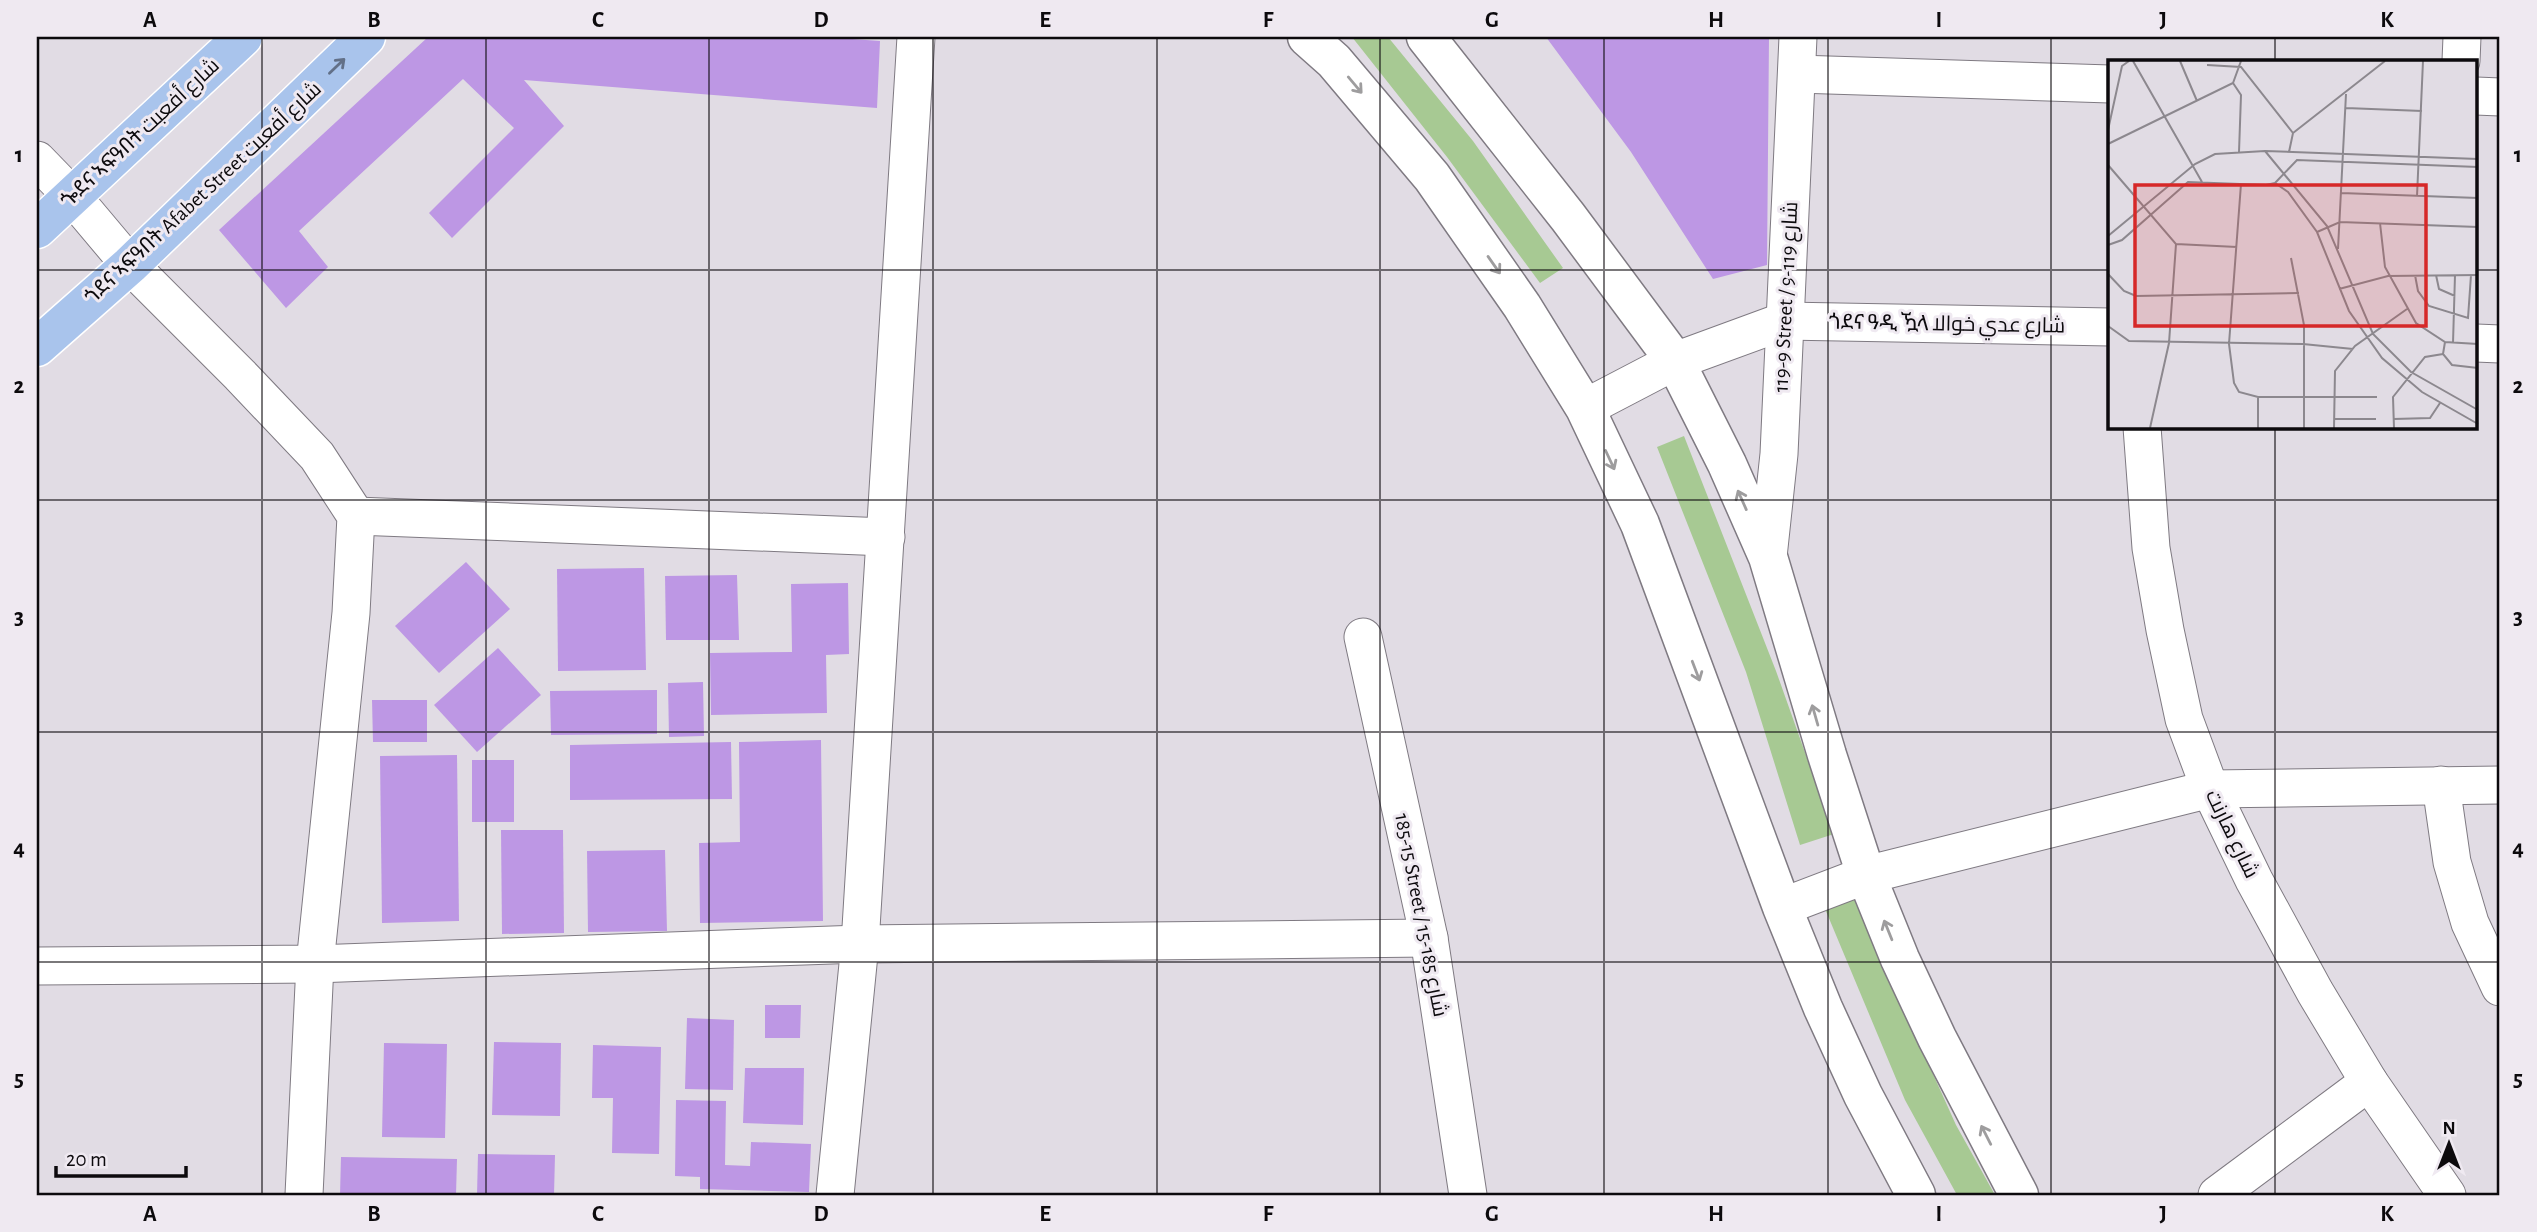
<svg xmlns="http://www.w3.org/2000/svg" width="2537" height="1232" font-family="'Alegreya Sans',Cairo,'Noto Sans Ethiopic',sans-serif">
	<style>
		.green { fill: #a7c993 }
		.building { fill: #bd97e4 }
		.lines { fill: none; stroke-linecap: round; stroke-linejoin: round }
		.street-casing { stroke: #7f7a82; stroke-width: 39 }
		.secondary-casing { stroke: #7f7a82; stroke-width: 41 }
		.highway-casing { stroke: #fff; stroke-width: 41 }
		.street { stroke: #fff; stroke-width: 37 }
		.secondary { stroke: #fff; stroke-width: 38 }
		.highway { stroke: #a9c4ec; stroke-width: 38 }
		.oneway { stroke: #627088 }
		.oneway2 { stroke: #9e9d9e }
		.grid { fill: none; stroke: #0c0a0d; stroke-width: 2; stroke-opacity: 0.55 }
		.labels { text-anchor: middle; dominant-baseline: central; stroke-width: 6; stroke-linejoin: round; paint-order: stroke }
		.street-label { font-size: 21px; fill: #0c0a0d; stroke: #efe9f1 }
		.inset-road { fill: none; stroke: #8c888e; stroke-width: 2 }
		.view { fill: #d62828; fill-opacity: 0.15; stroke: #d62828; stroke-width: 3.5 }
		.inset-edge { fill: none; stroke: #0c0a0d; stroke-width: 3.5 }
		.neatline { fill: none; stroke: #0c0a0d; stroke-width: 2.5 }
		.grid-label { font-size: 23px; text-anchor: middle; font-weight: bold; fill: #0c0a0d }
	</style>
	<rect width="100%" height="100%" fill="#e1dce4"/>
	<g class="green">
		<path d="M1352,37h36l85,104 90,127 -23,15 -93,-126z"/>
		<path d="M1684,436l92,235 58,163 -34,11 -54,-173 -89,-225z"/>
		<path d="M1852,894l104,231 39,70h-38l-52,-95 -82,-196z"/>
	</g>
	<g class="building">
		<path d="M428,37h397l55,4 -3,67 -353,-28 40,46 -112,112 -23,-25 85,-85 -51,-49 -164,152 29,36 -42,41 -67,-78z"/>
		<path d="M1546,37h223l-2,228 -54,14 -82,-127z"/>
		<path d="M466,562l44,47 -71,64 -44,-47z"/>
		<path d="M644,568l2,102 -88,1 -1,-102z"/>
		<path d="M737,575l2,65h-73l-1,-64z"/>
		<path d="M848,583l1,71 -23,1 1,58 -116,2 -1,-62 82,-1 -1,-68z"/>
		<path d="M498,648l43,47 -64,57 -43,-47z"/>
		<path d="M703,682l1,54 -35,1 -1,-54z"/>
		<path d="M657,690v44l-106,1 -1,-44z"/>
		<path d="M372,700h55v42h-54z"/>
		<path d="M821,740l2,181 -123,2 -1,-80 41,-1 -1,-100z"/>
		<path d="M731,742l1,57 -162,1v-55z"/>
		<path d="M457,755l2,166 -77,2 -2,-167z"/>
		<rect x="472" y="760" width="42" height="62"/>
		<path d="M501,830h62l1,103 -62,1z"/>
		<path d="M665,850l2,81 -79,1 -1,-81z"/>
		<path d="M765,1005h36l-1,33h-35z"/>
		<path d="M687,1018l47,2 -1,70 -48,-1z"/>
		<path d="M494,1042l67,1 -1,73 -68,-1z"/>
		<path d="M384,1043l63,1 -2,94 -63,-1z"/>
		<path d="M593,1045l68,2 -2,107 -47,-1 1,-55h-21z"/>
		<path d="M745,1068h59l-1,57 -60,-2z"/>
		<path d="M676,1100l50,1 -1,64 25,1 1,-24 60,2 -2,48 -109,-3v-12l-25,-1z"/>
		<path d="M478,1154l77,1 -1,40h-77z"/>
		<path d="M341,1157l116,2 -1,36h-116z"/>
	</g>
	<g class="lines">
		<g class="street-casing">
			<g id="street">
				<path d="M2461,61l1,-24"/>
				<path d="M1797,74l313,10"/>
				<path d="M2476,96l24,1"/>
				<path d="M37,160l35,36 58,69 110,110 77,81 39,60 -5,97 -36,351 -11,231"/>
				<path d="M2476,343l24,1"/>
				<path d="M1585,408l90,-47 109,-40 326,6"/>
				<path d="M2142,427l9,121 14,82 19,89 26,70 44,91 61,112 54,90 78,113"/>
				<path d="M356,516l530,21"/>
				<path d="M1768,557l11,-103 19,-417"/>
				<path d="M1363,637l66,301 39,257"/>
				<path d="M2441,785l11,77 18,61 30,64"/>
				<path d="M1782,907l84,-32 344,-86 290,-4"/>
				<path d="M37,966l278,-2 545,-20 569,-6"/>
				<path d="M835,1195l25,-251 56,-907"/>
				<path d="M2217,1195l152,-113"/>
			</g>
		</g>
		<g class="secondary-casing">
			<g id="secondary">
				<path d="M1307,37l27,24 98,116 90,129 63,102 55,116 142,383 41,101 40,87 53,100"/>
				<path d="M1426,37l142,180 107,144 52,103 41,93 59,198 39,120 34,84 37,79 82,157"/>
			</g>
		</g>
		<g class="highway-casing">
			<g id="highway">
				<path d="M37,229l206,-192"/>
				<path d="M37,347l93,-82 236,-228"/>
			</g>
		</g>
		<use href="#street" class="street"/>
		<use href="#secondary" class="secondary"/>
		<use href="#highway" class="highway"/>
	</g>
	<defs><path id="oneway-shaft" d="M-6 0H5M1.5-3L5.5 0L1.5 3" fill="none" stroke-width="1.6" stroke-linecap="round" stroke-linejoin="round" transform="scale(1.75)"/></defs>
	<use class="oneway" href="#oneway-shaft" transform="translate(337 66) rotate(-44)"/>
	<g class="oneway2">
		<use href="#oneway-shaft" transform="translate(1355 85) rotate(50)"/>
		<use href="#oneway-shaft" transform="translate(1494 265) rotate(55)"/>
		<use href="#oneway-shaft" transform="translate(1610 460) rotate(65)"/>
		<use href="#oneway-shaft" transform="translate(1742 500) rotate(-114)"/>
		<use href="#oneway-shaft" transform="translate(1696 671) rotate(69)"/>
		<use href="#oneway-shaft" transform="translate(1815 715) rotate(-106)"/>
		<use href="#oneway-shaft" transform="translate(1888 930) rotate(-112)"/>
		<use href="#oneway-shaft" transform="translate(1986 1135) rotate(-117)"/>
	</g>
	<path class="grid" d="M262,37v1158M486,37v1158M709,37v1158M933,37v1158M1157,37v1158M1380,37v1158M1604,37v1158M1828,37v1158M2051,37v1158M2275,37v24M37,270h2073M2476,270h24M2275,427v768M37,500h2463M37,732h2463M37,962h2463"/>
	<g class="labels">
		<g class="street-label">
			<text transform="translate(140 133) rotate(-43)">ጐደና ኣፍዓበት شارع أفعبت</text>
			<text transform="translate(203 193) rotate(-43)">ጎደና ኣፍዓበት Afabet Street شارع أفعبت</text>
			<text transform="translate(1786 297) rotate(-87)">119-9 Street / شارع 119-9</text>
			<text transform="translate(1947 324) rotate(1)">ጎደና ዓዲ ዃላ شارع عدي خوالا</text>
			<text transform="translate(2232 834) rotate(64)">شارع هارنت</text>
			<text transform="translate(1421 915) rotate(79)">185-15 Street / شارع 185-15</text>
		</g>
	</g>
	<g transform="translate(2108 60)">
		<rect width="369" height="369" fill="#e1dce4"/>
		<path class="inset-road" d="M25,1l69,121M72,1l17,40M99,5l34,2 52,66M125,23l8,12 -2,57M238,48l76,3M0,70l14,-64 7,-5M0,84l125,-61 8,-22M157,91l62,75 46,108 38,38 67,38M181,92l4,-19 92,-72M0,105l68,79 -7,99 -19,85M167,123l13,9 29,40 32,79 33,47 40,34 56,32M133,124l-12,160 5,39 5,9 19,5h119M233,133l137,5M309,136l6,-135M272,163l5,44 31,56 29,19 33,2M209,172l23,-10 138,5M0,176l87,-72 20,-10 50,-3 213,8M68,184l61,3M0,185l14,-5 66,-58 78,3 9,-2 22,-23 181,7M230,189l8,-155M183,198l13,67v103M0,214l16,17 12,5 163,-3M307,215l3,16 11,15 39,12 3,-43M328,215l3,14 16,7M231,229l49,-13 90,-1M0,266l21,15 174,3 50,5M337,282l-2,12 9,11 26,3M345,283l2,-68M150,337v31M226,359h42M286,359l36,-1 10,-15M226,368l1,-57 20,-25 52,-37M286,368l-1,-31 32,-40 18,-3"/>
		<path class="view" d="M27,125h291v141h-291z"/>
		<rect width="369" height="369" class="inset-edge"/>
	</g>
	<rect width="2537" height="1232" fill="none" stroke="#efe9f1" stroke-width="77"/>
	<g transform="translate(2449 1144)" stroke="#efe9f1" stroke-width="5" paint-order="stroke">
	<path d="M0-5L12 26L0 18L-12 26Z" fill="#0c0a0d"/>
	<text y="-10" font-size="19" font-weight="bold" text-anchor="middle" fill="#0c0a0d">N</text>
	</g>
	<path d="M56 1166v10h130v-10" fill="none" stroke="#0c0a0d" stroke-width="3.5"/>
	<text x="66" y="1166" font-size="21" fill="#0c0a0d" stroke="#efe9f1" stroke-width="5" paint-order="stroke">20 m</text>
	<rect x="38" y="38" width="2460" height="1156" class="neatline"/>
	<g class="grid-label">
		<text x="150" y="27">A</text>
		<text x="374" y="27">B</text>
		<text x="598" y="27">C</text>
		<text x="821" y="27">D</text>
		<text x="1045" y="27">E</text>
		<text x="1268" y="27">F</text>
		<text x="1492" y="27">G</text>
		<text x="1716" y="27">H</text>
		<text x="1939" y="27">I</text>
		<text x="2163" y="27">J</text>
		<text x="2387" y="27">K</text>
		<text x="19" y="162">1</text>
		<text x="2518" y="162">1</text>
		<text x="19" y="393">2</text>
		<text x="2518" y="393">2</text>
		<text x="19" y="624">3</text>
		<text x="2518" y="624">3</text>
		<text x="19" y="855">4</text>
		<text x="2518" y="855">4</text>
		<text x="19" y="1086">5</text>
		<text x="2518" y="1086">5</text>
		<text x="150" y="1221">A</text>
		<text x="374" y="1221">B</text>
		<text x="598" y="1221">C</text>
		<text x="821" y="1221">D</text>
		<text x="1045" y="1221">E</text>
		<text x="1268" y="1221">F</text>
		<text x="1492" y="1221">G</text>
		<text x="1716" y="1221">H</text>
		<text x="1939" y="1221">I</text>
		<text x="2163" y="1221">J</text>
		<text x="2387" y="1221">K</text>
	</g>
</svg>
